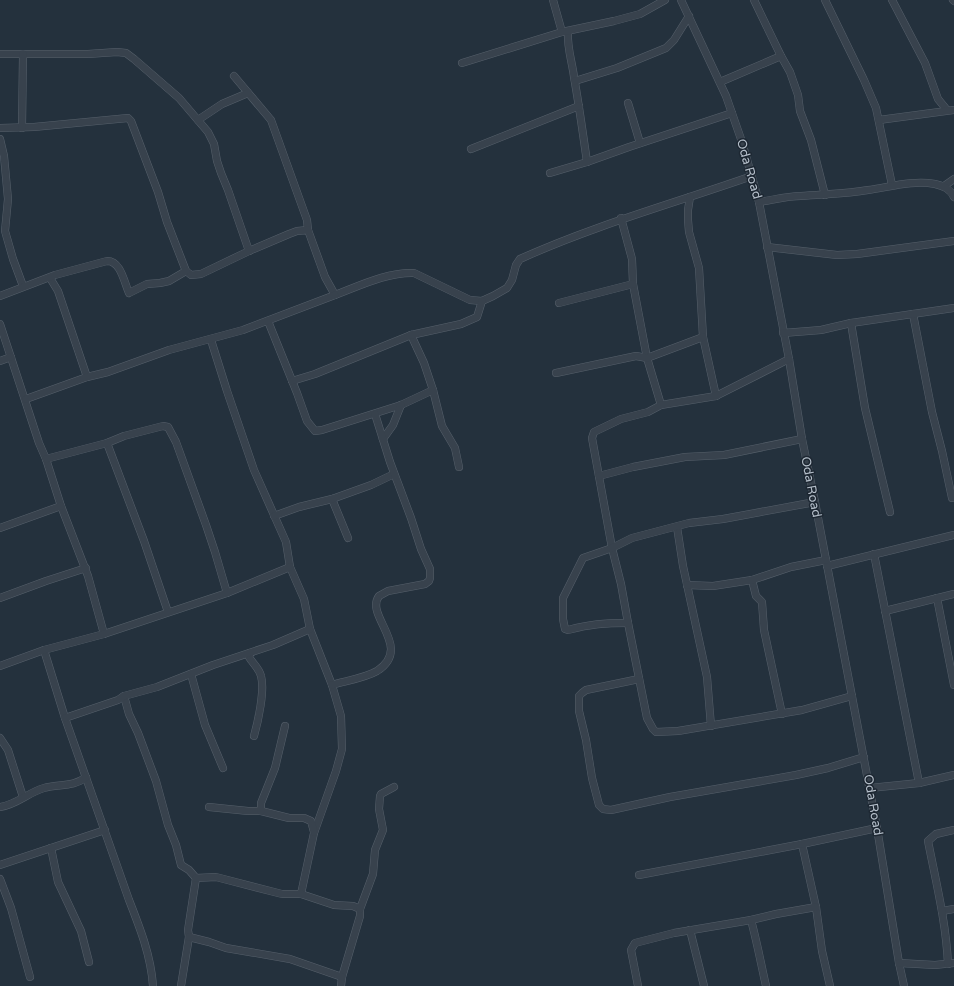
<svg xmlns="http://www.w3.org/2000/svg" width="954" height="986" font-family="'Varela Round',sans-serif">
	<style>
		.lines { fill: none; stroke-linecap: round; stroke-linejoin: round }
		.minor-casing { stroke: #56606b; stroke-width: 8 }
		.minor { stroke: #38424d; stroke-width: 7 }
		.labels { text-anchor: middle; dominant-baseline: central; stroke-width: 3; stroke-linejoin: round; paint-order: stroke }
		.street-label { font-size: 13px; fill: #b3bdc8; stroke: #1d2732 }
	</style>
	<rect width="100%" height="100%" fill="#24313d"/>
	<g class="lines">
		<g class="minor-casing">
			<g id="minor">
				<path d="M553,0l9,32"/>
				<path d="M681,0l45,96 16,46 17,60 30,157 13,80 13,63 62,326 22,135 5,23"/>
				<path d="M754,0l27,56 9,16 8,23 2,16 11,29 14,55"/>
				<path d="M825,0l39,80 12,28 16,77"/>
				<path d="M892,0l33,63 13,36 9,11"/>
				<path d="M953,0l1,1"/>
				<path d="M568,32c-1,16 4,29 6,45 5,28 9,57 13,85"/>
				<path d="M0,54h88l29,-2 9,1 8,6 45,39 29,34 6,12 3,17 4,12 7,17 21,61"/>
				<path d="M462,63l100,-31 52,-11 26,-7 25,-14"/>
				<path d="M234,76l37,44 36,100 1,10"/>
				<path d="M575,81l42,-13 49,-20 8,-8 15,-24"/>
				<path d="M720,82l61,-26"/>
				<path d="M628,103l12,40"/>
				<path d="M198,120l24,-16 26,-11"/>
				<path d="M879,120l75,-10"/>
				<path d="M0,128l34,-1 94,-9 3,3 27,71 9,30 19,49 5,4 10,-1 48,-23 40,-17 8,-3 11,-1 17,47 10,18c24,-9 52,-23 79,-22l56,27 12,1 11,-5 14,-8 5,-8 4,-15 4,-6c75,-34 155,-56 232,-83"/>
				<path d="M22,128l1,-74"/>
				<path d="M0,139l4,17 4,43 -3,32 8,28 10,27"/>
				<path d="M471,149l108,-43"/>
				<path d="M550,173l37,-11 42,-15 103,-34"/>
				<path d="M944,186l10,-7"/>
				<path d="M690,197l-2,13v10l1,12 10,36 4,69 13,59"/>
				<path d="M759,202c14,-2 28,-6 42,-6 23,-2 45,-2 67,-6 22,-3 45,-10 67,-6 9,2 15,5 19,13"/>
				<path d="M621,218l11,41 1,25 14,74 14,47"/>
				<path d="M767,247l70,8 20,-1 97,-13"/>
				<path d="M50,278l8,13 29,86"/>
				<path d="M0,296l55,-21 52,-14c14,0 17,21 22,32l18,-9 13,-1 9,-2 17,-10"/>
				<path d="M559,303l74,-19"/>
				<path d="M913,314l19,98 10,39 10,47"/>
				<path d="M268,321l29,72 10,28 8,10 7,-1 79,-25 32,-15"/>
				<path d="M851,323l14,85 25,104"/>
				<path d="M0,324l39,119 7,16 15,47 27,70 16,58"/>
				<path d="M783,333l38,-3 30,-7 103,-15"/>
				<path d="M411,335l13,28 9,27 9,36 13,22 4,19"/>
				<path d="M211,340l16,51 27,79 32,72 4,25 14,32 6,30 22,56 9,31 1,33 -6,22 -22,62 -13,61"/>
				<path d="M789,359l-73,37 -55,9 -13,7 -27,7 -27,13 -2,6 20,110 9,36 7,39 19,95 6,11 3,3 22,-1 124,-21 50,-14"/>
				<path d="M0,361l11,-4"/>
				<path d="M556,373l80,-17 11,2 56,-21"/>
				<path d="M292,381l23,-7 96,-39 50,-11 16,-7 5,-16"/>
				<path d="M26,399l61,-22 21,-5 61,-22 74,-20 92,-35"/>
				<path d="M383,439l10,-14 8,-20"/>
				<path d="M107,443l37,98 24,71"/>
				<path d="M46,459l61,-16 17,-7 39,-10 5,1 8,15 30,83 9,27 12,41"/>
				<path d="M599,476l34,-9 52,-10 39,-2 78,-16"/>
				<path d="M332,499l16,39"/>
				<path d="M274,516l25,-9 33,-8 39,-14 23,-11"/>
				<path d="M677,527l6,39 24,111 4,49"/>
				<path d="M0,528l61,-22"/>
				<path d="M874,554l45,229"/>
				<path d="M827,566l127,-31"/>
				<path d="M752,580l4,16 6,6 2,28 18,84"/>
				<path d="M687,585l26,1 39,-6 39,-13 35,-7"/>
				<path d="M0,598l46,-17 40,-13"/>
				<path d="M937,598l17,87"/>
				<path d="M885,611l69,-17"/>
				<path d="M628,623c-24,0 -37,1 -60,7l-3,-1 -2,-10v-21l20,-40 29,-10 20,-10 57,-15 34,-4 92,-17"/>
				<path d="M44,650l21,68 64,182c11,28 22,56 24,86"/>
				<path d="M250,653l-1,4c4,7 10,11 12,19 4,14 -3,46 -7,60"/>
				<path d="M0,666l44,-16 60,-16 123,-41 63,-26"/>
				<path d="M191,674l14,51 18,43"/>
				<path d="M639,679l-53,11 -4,3 -3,3v15l7,29 6,38 7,27 4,4 8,1 59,-13 126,-22 32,-7 36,-11"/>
				<path d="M332,685c13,-4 33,-7 45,-14 37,-24 -13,-55 2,-75l9,-5 37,-7 4,-3 1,-3v-9l-9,-20 -10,-31 -21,-56 -15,-48"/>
				<path d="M124,696l5,18 9,19 18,48 12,44 8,20 5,20 8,5 7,8 -8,52 1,7 -8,49"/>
				<path d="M65,718l53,-18 6,-4 33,-9 56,-22 60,-20 37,-16"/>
				<path d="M0,738l8,12 15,47"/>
				<path d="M870,788l49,-5 35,-8"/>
				<path d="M0,807c16,-2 29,-15 44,-19 15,-4 30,-1 42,-11"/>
				<path d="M209,807l39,4h13l28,7h15l7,3 3,11"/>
				<path d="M261,811v-8l14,-35 10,-42"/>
				<path d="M802,844l14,63 6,44 8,35"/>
				<path d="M51,848l7,34 23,49 8,31"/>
				<path d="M0,865l105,-35"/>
				<path d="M639,875l163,-31 75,-16"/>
				<path d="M196,878l20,-1 66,17h19l33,11 19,1 7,3v7l-18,61 -1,9"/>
				<path d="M0,879l11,29 19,69"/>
				<path d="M360,909l13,-35 2,-24 8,-20 -4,-21 1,-13 1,-2 13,-7"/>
				<path d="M942,911l12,-2"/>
				<path d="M751,920c6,22 10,44 15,66"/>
				<path d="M690,930l14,56"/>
				<path d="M189,937l20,5 17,6 64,11 52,18"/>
				<path d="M899,963l36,2 19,-2"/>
				<path d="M948,964c-2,-42 -12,-82 -20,-123l8,-7 18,-4"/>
				<path d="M638,986l-7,-36 4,-7 39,-10 77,-13 25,-6 40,-7"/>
			</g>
		</g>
		<use href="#minor" class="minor"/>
	</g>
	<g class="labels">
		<g class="street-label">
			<text transform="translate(749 169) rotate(74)">Oda Road</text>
			<text transform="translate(811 487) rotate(79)">Oda Road</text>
			<text transform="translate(873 805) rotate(80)">Oda Road</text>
		</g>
	</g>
</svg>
